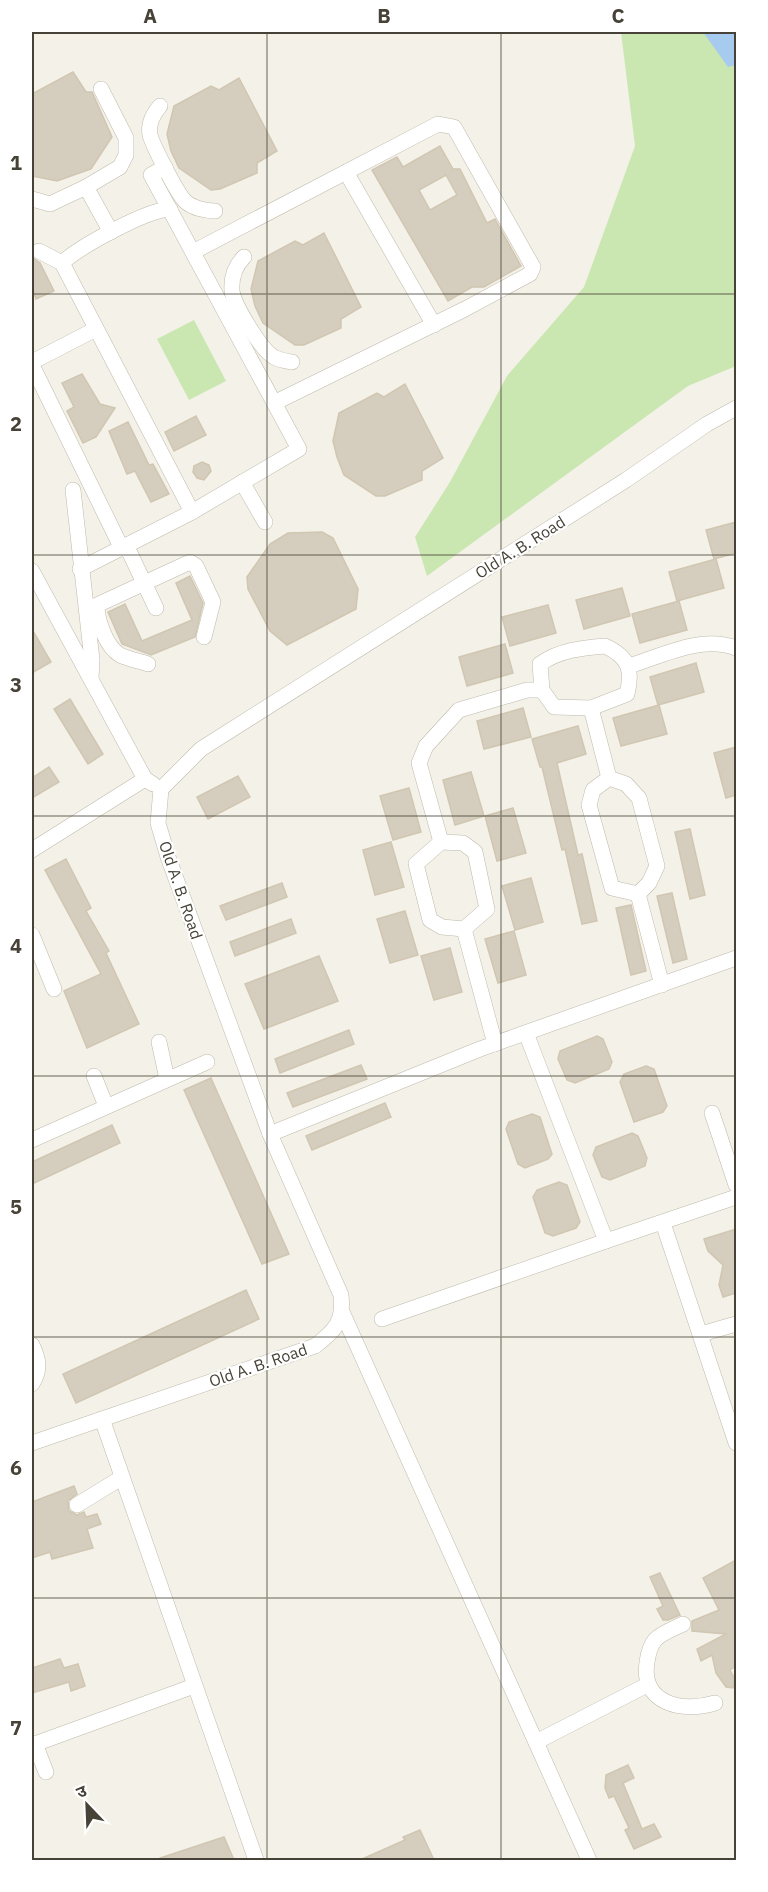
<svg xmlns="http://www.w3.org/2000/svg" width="768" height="1892" font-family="'IBM Plex Sans','Noto Sans Devanagari',sans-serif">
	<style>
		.green { fill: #cae7b2 }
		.water { fill: #a7cbee }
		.building { fill: #d5cebe; stroke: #d0c6b1; stroke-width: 1.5; fill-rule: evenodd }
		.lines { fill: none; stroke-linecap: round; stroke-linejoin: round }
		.minor-casing { stroke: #bfbaab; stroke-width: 16 }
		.minor { stroke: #fff; stroke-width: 15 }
		.grid { fill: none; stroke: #474237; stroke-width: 1.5; stroke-opacity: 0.55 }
		.labels { text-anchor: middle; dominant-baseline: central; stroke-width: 4.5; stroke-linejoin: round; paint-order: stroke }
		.street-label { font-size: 16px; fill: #474237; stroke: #fff }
		.neatline { fill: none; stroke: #474237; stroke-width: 2 }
		.grid-label { font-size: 20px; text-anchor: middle; font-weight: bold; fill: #474237 }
	</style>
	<rect width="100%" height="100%" fill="#f4f1e8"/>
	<g class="green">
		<path d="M621,32h115v334l-48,20 -261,190 -12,-39 35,-55 57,-106 77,-89 51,-141z"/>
		<path d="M194,320l32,61 -37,19 -32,-61z"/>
	</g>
	<path class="water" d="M703,32h33v33l-8,2z"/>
	<g class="building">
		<path d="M73,72l13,20h6l20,45 -21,32 -34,12 -25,-5v-82z"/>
		<path d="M239,78l38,73 -20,12v10l-37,16 -9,1 -32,-22 -8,-17 -4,-17 7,-28 37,-20 8,4z"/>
		<path d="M440,146l13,23h7l27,54 8,-4 26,47 -37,21h-12l-24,14 -76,-131 25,-13 6,10zM446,175l11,20 -27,15 -11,-20z"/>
		<path d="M324,233l37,74 -20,12v9l-37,17h-9l-32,-22 -8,-17 -4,-17 7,-28 37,-20 8,4z"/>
		<path d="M32,257l8,6 14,28 -18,8 -4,-11z"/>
		<path d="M82,374l18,30 15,4 -19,29 -13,6 -16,-32 7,-4 -12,-24z"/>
		<path d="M405,384l38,74 -21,13v9l-37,16h-9l-32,-21 -7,-18 -4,-16 6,-28 38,-20 7,4z"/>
		<path d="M196,416l10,19 -32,16 -9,-19z"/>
		<path d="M128,422l21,43 4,-1 16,30 -18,8 -16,-31 -8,3 -18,-43z"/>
		<path d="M202,462l7,3 2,6 -7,9 -7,-2 -4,-6 1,-6z"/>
		<path d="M736,522v31l-22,6 -8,-29z"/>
		<path d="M322,532l11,6 25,51 -2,20 -69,36 -17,-14 -22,-42 -1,-12 23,-33 18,-11z"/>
		<path d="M716,559l8,29 -47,13 -8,-29z"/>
		<path d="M190,576l13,27 -8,34 -44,18 -29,-11 -14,-32 17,-8 17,37 50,-21 -16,-37z"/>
		<path d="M622,588l8,28 -46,13 -8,-29z"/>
		<path d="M679,601l8,29 -47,13 -8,-29z"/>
		<path d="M548,605l8,28 -46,13 -8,-29z"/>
		<path d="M32,629l19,33 -19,11z"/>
		<path d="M505,644l8,29 -46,13 -8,-29z"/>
		<path d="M696,663l8,29 -46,13 -8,-28z"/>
		<path d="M70,699l33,55 -15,10 -34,-55z"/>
		<path d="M659,705l8,29 -46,12 -8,-28z"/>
		<path d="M523,708l8,29 -47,12 -7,-28z"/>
		<path d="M578,726l8,28 -29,9 21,92 4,-1 15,67 -15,3 -17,-75 -3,1 -20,-83h-2l-8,-28z"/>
		<path d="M736,747v48l-10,3 -12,-45z"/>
		<path d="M49,767l10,15 -27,16v-20z"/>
		<path d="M471,772l13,44 -29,9 -12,-45z"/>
		<path d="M238,776l12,21 -42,22 -11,-22z"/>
		<path d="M409,788l12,44 -28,8 -13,-44z"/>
		<path d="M513,808l13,45 -29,8 -12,-45z"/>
		<path d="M690,829l15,66 -15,4 -15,-67z"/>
		<path d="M391,842l13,45 -29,8 -12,-45z"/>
		<path d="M66,859l25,49 -5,3 23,40 -3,2 33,71 -52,24 -23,-57 37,-17 -56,-104z"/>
		<path d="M531,878l12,44 -28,8 -13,-44z"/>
		<path d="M282,883l5,14 -61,23 -6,-14z"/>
		<path d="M672,893l15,66 -14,4 -16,-67z"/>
		<path d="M631,905l15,66 -15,4 -15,-67z"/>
		<path d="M405,911l13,44 -28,8 -13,-44z"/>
		<path d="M291,919l5,14 -61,23 -5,-14z"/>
		<path d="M514,931l12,44 -28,8 -13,-44z"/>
		<path d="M450,948l12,44 -28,8 -13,-44z"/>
		<path d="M319,956l19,45 -74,28 -19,-45z"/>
		<path d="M349,1030l5,14 -74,29 -5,-14z"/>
		<path d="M597,1036l6,3 9,23 -3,7 -34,14 -8,-3 -9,-21 2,-8z"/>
		<path d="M361,1065l6,14 -74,28 -6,-14z"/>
		<path d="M646,1066l8,3 13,37 -4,6 -29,10 -14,-40 4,-8z"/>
		<path d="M211,1078l78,176 -27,10 -78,-174z"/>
		<path d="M385,1103l6,14 -79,33 -6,-14z"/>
		<path d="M532,1114l8,3 12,37 -4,5 -23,9 -7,-4 -12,-35 3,-7z"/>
		<path d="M112,1125l8,18 -88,41v-22z"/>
		<path d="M632,1133l6,3 9,22 -2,8 -35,14 -8,-3 -9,-22 3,-8z"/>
		<path d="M559,1182l8,3 13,37 -4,6 -23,8 -8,-3 -12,-36 4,-7z"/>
		<path d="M736,1229v64l-13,4 -4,-12 4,-20 -15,-14 -4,-12z"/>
		<path d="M246,1290l13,29 -183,84 -13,-29z"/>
		<path d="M74,1486l3,8 -9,7 1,10 8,4 7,-3 2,5 11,-3 4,10 -14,5 6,19 -41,11 -2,-7 -18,6v-56z"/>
		<path d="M736,1560v106l-6,4 5,9 -2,9 -7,-1 -10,-14 -4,-18 -11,6 -4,-12 29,-15 -34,-3v-10l27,-11 -16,-32z"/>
		<path d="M660,1573l20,42 -12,5h-5l-6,-11 6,-3 -13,-29z"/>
		<path d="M60,1659l4,9 14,-4 7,22 -14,5 -2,-9 -37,11v-25z"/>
		<path d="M628,1765l6,13 -11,5 19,46 12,-5 7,13 -27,12 -9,-19 4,-2 -15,-32 -5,2 -4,-10 1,-13z"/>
		<path d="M420,1830l14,30h-74l45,-20 -2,-3z"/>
		<path d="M224,1837l10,23h-74v-2z"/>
	</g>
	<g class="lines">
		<g class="minor-casing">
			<g id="minor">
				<path d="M160,106c-7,8 -12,18 -10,29 3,11 27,58 35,66 7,7 21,10 30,10"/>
				<path d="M346,172l88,153"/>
				<path d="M86,187l25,45"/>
				<path d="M32,199l18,5 36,-17 34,-20 6,-12v-17l-25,-49"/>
				<path d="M39,251l23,12 130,249"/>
				<path d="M193,252l245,-128 16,3 79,140 -3,7 -65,35 -191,94"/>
				<path d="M244,257c-9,9 -13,20 -12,34 2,14 29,59 42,66 5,3 12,4 18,5"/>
				<path d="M62,263c17,-16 84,-53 108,-54"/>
				<path d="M32,362l64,-33"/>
				<path d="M32,365l90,184"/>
				<path d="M242,482l23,40"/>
				<path d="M73,490l19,170 -1,18"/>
				<path d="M127,547l29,61"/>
				<path d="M80,569l112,-57 107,-63 -148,-274 14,-8"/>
				<path d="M32,571l113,208"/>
				<path d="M605,646c24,11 28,24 22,48l-36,14 -37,-1 -12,-17 -2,-26c19,-14 42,-16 65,-18z"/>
				<path d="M148,664c-9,-3 -20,-5 -28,-9 -14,-8 -23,-35 -23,-50l93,-43 6,4 17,36 -9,35"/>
				<path d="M629,666c35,-11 72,-31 107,-18"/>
				<path d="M591,708l18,70"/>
				<path d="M609,778l17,6 13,14 18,68 -8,17 -11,11 -26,-6 -23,-83 4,-15z"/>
				<path d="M441,842l22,1 12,9 12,57 -23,20 -22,-2 -12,-7 -14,-56z"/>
				<path d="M441,842l-22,-79 7,-17 33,-36 68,-20h15"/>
				<path d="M32,850l113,-71 8,5"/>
				<path d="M638,894l24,91"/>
				<path d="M464,929l31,115"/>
				<path d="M32,935l22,54"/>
				<path d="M526,1033l80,208 130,-44"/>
				<path d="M159,1042l8,37"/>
				<path d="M94,1076l12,30"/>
				<path d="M712,1113l24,72"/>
				<path d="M270,1134l210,-85 256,-91"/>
				<path d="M32,1140l175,-78"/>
				<path d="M663,1223l73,220"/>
				<path d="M343,1314l246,546"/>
				<path d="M382,1319l224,-78"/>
				<path d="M701,1334l35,-10"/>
				<path d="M32,1345c7,15 9,24 0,39"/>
				<path d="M102,1419l154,441"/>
				<path d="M32,1443l283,-97c21,-16 29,-25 26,-51l-71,-161 -102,-277 -10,-34 3,-34 40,-40 425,-269 81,-56 29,-16"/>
				<path d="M77,1505l44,-27"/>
				<path d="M683,1624c-8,4 -22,9 -28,16 -5,6 -7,15 -8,22 -7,42 36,51 68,41"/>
				<path d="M536,1742l111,-57"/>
				<path d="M35,1744l11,28"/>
				<path d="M32,1745l162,-59"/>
			</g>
		</g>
		<use href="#minor" class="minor"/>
	</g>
	<path class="grid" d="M267,32v1828M501,32v1828M32,294h704M32,555h704M32,816h704M32,1076h704M32,1337h704M32,1598h704"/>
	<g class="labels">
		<g class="street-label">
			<text transform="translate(520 547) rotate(-32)">Old A. B. Road</text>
			<text transform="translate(181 890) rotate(71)">Old A. B. Road</text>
			<text transform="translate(258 1365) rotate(-19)">Old A. B. Road</text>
		</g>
	</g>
	<rect width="768" height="1892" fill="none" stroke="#ffffff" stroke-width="66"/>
	<g transform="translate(87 1805) rotate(337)" stroke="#ffffff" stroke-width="4.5" paint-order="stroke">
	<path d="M0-4.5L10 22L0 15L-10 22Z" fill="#474237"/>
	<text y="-9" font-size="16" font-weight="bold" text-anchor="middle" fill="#474237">उ</text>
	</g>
	<rect x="33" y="33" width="702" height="1826" class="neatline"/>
	<g class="grid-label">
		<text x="150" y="23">A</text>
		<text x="384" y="23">B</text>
		<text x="618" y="23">C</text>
		<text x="16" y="170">1</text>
		<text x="16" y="431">2</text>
		<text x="16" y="692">3</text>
		<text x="16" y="953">4</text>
		<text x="16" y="1214">5</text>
		<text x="16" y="1475">6</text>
		<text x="16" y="1735">7</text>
	</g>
</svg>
